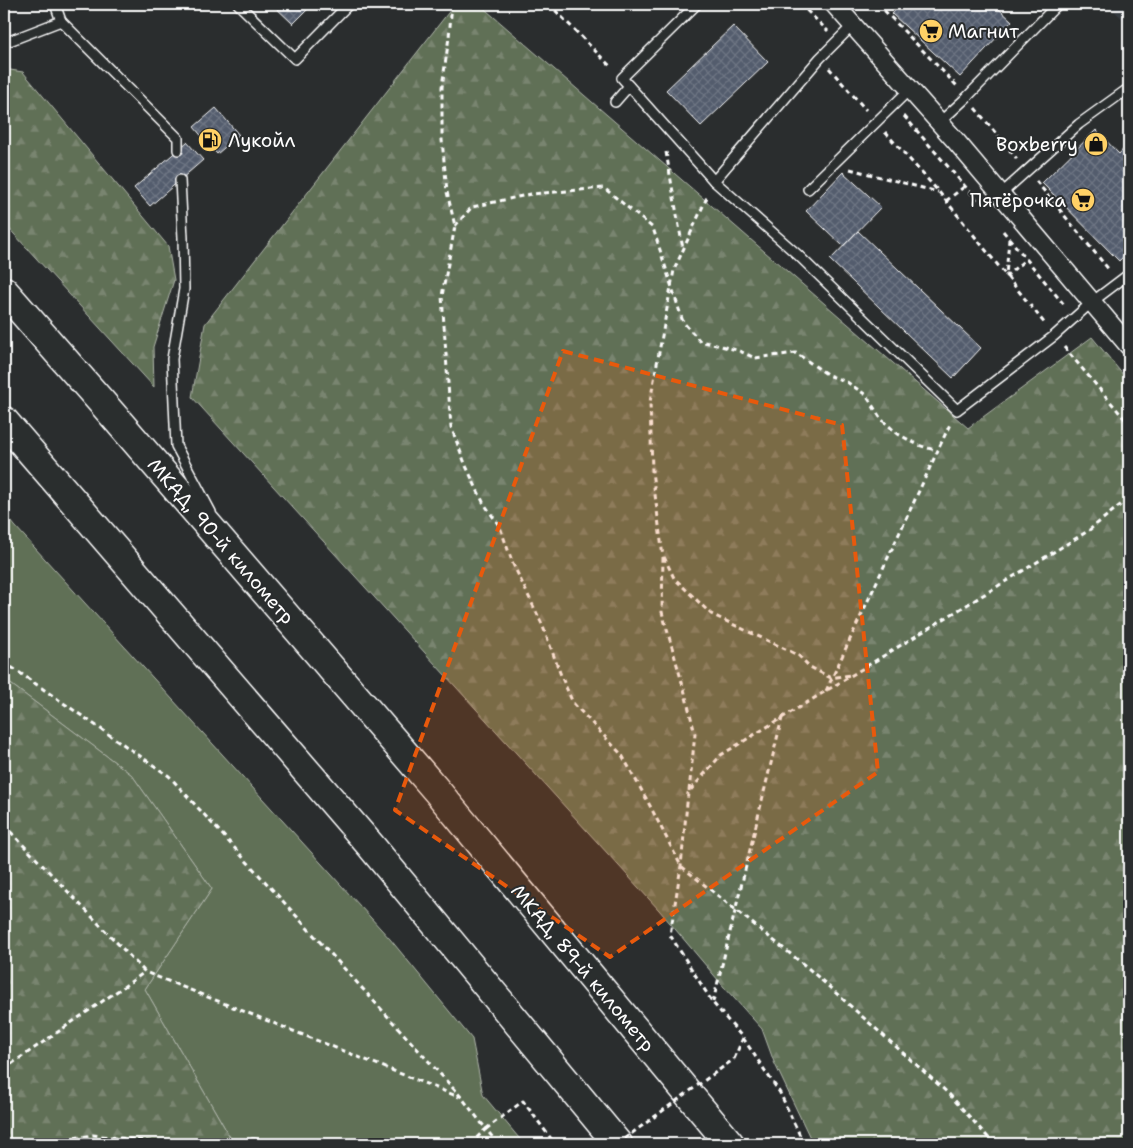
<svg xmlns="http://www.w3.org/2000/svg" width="1133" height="1148" font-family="'Shantell Sans',sans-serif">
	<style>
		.built { fill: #363b41 }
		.green { fill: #616f57; stroke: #b0b7ab }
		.forest { fill: url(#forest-firs); stroke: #b0b7ab }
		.building { fill: url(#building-cross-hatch); stroke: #fff }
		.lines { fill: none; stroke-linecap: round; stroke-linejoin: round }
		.service-casing { stroke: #fff; stroke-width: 12 }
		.minor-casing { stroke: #fff; stroke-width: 21 }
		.trunk-casing { stroke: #fff; stroke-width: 31 }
		.path { stroke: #fff; stroke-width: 3; stroke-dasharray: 5 4; stroke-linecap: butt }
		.service { stroke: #2a2d2e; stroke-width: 9 }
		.minor { stroke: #2a2d2e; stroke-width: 18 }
		.trunk { stroke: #2a2d2e; stroke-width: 28 }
		.path-bridge { stroke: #fff; stroke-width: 3; stroke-dasharray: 5 4; stroke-linecap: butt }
		.marked { fill: #e8590c; fill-opacity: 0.2; stroke: #e8590c; stroke-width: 4; stroke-dasharray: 10 6; stroke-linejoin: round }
		.labels { text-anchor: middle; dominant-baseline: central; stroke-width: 4; stroke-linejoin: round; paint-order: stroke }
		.poi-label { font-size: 19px; fill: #fff; stroke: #2a2d2e; text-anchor: start }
		.street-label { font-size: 19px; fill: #fff; stroke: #2a2d2e }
	</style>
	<defs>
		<pattern id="forest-firs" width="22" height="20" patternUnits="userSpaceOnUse" patternTransform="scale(1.25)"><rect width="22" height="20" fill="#616f57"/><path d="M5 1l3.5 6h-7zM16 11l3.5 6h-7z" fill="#798570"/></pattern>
		<pattern id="building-cross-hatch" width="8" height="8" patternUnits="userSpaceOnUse" patternTransform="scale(1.25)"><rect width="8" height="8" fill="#535c6d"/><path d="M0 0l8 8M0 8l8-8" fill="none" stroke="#6d7483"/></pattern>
	</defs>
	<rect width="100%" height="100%" fill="#2a2d2e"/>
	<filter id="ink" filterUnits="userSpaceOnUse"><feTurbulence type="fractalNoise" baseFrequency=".02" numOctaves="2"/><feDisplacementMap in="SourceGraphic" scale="10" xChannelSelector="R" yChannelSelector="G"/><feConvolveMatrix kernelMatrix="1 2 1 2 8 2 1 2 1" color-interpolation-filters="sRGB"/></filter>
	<g filter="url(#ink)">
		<path class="built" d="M1107,4h22v21z"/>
		<path class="green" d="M4,512l11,14 375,413 82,100 11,56 41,49h-290l-89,-155 67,-100 -80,-114 -128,-96z"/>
		<g class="forest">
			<path d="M455,4h24l489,424 124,-91 37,45v762h-316l-39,-82 -12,-33 -38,-42 -65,-77 -467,-513 13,-73z"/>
			<path d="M4,69l19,3 145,174 6,34 -21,67 1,40 -150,-164z"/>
			<path d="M4,679l128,96 80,114 -67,100 89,155h-230z"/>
		</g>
		<g class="building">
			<path d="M272,4h41l-20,20z"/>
			<path d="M901,4h103l-5,5 13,12 -52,56 -68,-63z"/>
			<path d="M733,26l35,36 -67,64 -35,-36z"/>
			<path d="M216,108l23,27 -22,19 -23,-27z"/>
			<path d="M1096,130l23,24 10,-11v108l-10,10 -77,-78z"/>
			<path d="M187,142l16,18 -53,46 -16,-18z"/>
			<path d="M843,172l38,35 -38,39 -37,-35z"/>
			<path d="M858,231l123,117 -28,30 -123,-118z"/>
		</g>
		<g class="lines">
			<g class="service-casing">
				<g id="service">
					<path d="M55,4l6,17"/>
					<path d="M238,4l57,55 54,-55"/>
					<path d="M697,4l-75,74 92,103 106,-123 33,-33"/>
					<path d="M4,43l57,-22 117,117v12"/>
					<path d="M615,102l14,-16"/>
					<path d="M940,122l26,-24 92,-94"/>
					<path d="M180,180l3,58 1,51 -12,70 4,87 35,66"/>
					<path d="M714,181l84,74 159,155 97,-74 38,-34 37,-28"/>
					<path d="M808,189l102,-100"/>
					<path d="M1001,194l78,-70 50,-36"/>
				</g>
			</g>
			<g class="minor-casing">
				<path id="minor" d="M834,4l121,136 174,206"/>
			</g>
			<g class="trunk-casing">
				<g id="trunk">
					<path d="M4,291l108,123 325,377 293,353"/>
					<path d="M4,421l367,425 247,298"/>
				</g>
			</g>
			<g class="path">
				<path d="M452,4l-3,33 -7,50v53l5,52 8,34 -13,70 9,131 15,39 17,36 17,25 13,37 29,60 20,54 11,25 49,52 25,45 34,66 127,102 141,126 45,50"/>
				<path d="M549,4l63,64"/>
				<path d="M800,4l28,27"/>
				<path d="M878,4l79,82"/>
				<path d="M829,68l37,42"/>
				<path d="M975,108l42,51"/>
				<path d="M904,116l73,84"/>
				<path d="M885,132l54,60 107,133"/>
				<path d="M666,152l17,97"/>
				<path d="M850,169l88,23"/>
				<path d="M1036,181l74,90"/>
				<path d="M946,201l19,-15"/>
				<path d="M455,226l17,-19 59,-13 73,-6 49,40 30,94 17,19 37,9 18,8 41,-5 32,22 19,7 19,13 15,24 17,15 20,11 20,6"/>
				<path d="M1003,231l63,76"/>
				<path d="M1009,239l-3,37 20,-17"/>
				<path d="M1064,347l65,77"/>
				<path d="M664,557l10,21 37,36 87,41 12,12 21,11 19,-3"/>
				<path d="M4,662l165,114 293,322 24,31 37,-28 32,43"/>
				<path d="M826,691l125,-269"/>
				<path d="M689,791l6,-57 -10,-41 -23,-81 1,-55 -11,-86 -2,-69 24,-132 34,-75"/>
				<path d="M4,825l141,147 314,125"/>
				<path d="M713,1002l69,-284"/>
				<path d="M743,1038l37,55 24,51"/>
				<path d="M734,1059l9,-21 -30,-35 -43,-68 11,-69 7,-73 33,-38 367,-224 41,-33"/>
				<path d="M4,1069l141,-97"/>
				<path d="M30,1144l63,-9 81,9"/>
				<path d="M234,1144l16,-5 117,5"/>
				<path d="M470,1144l16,-15 12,15"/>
			</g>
			<use href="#service" class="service"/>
			<use href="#minor" class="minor"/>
			<use href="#trunk" class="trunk"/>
			<path class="path-bridge" d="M617,1144l117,-85"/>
		</g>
	</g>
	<path class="marked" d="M563,351l279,74 36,347 -268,185 -215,-147z"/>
	<defs>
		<g id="supermarket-disc" transform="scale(1.25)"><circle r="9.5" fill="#ffd166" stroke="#2a2d2e"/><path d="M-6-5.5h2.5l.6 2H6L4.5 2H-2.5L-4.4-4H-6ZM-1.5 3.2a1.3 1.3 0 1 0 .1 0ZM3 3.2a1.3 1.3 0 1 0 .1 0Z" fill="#111"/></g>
		<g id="fuel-disc" transform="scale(1.25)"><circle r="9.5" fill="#ffd166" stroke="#2a2d2e"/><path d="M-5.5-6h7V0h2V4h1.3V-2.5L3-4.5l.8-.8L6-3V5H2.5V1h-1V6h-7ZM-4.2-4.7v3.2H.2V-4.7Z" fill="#111"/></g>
		<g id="shop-disc" transform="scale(1.25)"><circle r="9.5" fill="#ffd166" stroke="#2a2d2e"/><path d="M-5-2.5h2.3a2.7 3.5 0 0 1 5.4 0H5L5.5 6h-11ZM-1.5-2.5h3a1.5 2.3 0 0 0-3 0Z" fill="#111"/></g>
	</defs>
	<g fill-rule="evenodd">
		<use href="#supermarket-disc" x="931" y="31"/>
		<use href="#fuel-disc" x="210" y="140"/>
		<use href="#shop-disc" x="1096" y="144"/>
		<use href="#supermarket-disc" x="1083" y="200"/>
	</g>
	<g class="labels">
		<g class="poi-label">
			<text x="948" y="31">Магнит</text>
			<text x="228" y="140">Лукойл</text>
			<text x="1078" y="144" text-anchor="end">Boxberry</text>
			<text x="1066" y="200" text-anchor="end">Пятёрочка</text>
		</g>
		<g class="street-label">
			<text transform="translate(221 541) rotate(49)">МКАД, 90-й километр</text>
			<text transform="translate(583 968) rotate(50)">МКАД, 89-й километр</text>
		</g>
	</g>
	<rect width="1133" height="1148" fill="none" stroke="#2a2d2e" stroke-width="20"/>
	<rect x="10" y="10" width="1113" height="1128" fill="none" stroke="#fff" stroke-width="2" filter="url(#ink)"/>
</svg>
